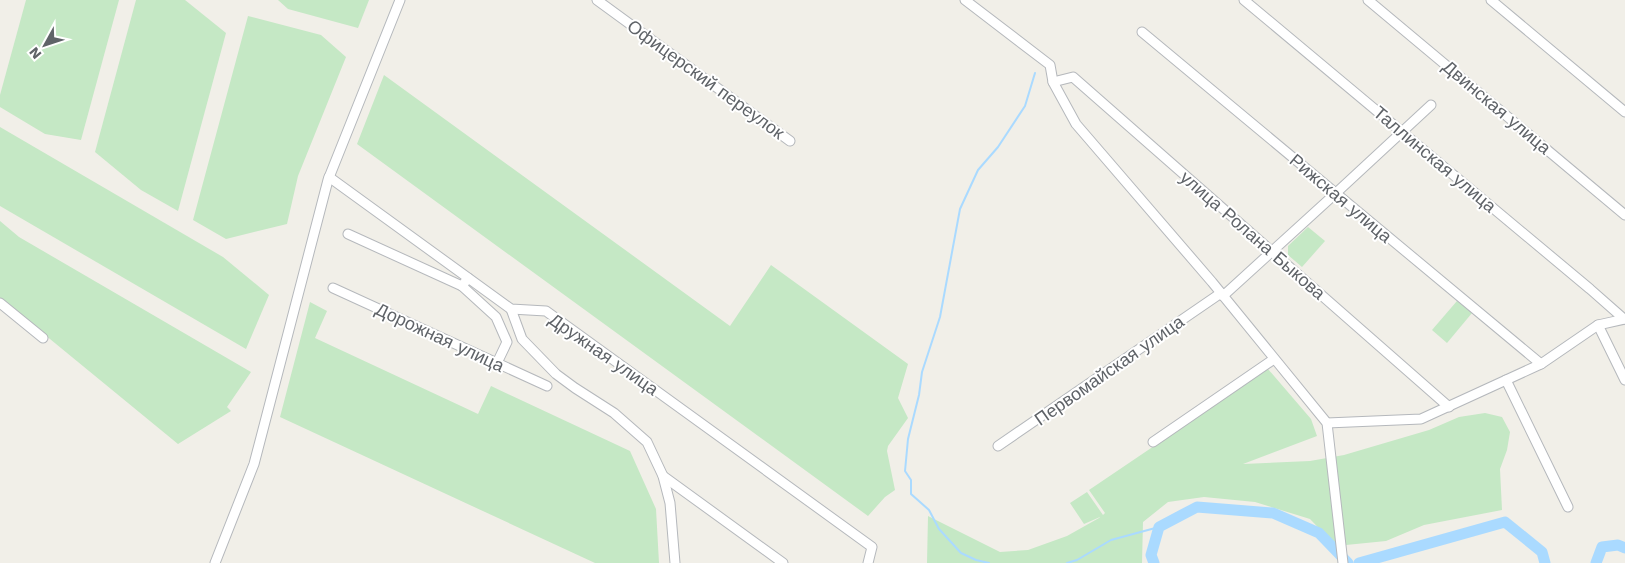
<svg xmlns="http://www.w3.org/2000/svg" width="1625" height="563" font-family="'Work Sans',sans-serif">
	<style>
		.green { fill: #c5e8c5 }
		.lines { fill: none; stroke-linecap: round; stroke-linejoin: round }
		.stream { stroke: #aadaff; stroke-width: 2 }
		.river { stroke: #aadaff; stroke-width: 11 }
		.minor-casing { stroke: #b5b8bc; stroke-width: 11 }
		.minor { stroke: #fff; stroke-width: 9 }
		.labels { text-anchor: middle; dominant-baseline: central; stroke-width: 4; stroke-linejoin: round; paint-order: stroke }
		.street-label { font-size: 18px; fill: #5f6368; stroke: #fff }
	</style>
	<rect width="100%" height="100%" fill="#f1efe8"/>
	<g class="green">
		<path d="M26,0h93l-38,140 -36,-6 -45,-27v-12z"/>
		<path d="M136,0h49l41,33 -48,178 -37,-21 -46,-38z"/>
		<path d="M278,0h91l-11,28 -70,-19z"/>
		<path d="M248,16l73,19 25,22 -48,119 -11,48 -61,15 -33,-19z"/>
		<path d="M384,75l346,251 41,-61 137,99 -10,34 10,20 -20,28 -1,5 8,39 -10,7 -17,19 -511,-372z"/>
		<path d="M0,127l223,130 46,38 -23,54 -246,-143z"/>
		<path d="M0,221l19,16 232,135 -24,35 4,4 -53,33 -178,-146z"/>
		<path d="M1308,227l17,14 -23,26 -14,-12v-9z"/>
		<path d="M1457,301l15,12 -25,30 -15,-13z"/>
		<path d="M310,302l17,9 -12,27 146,68 17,8 13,-28 139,65 26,58 3,54h-64l-315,-146z"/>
		<path d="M1268,369l43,50 6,17 -74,28 67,-3 34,-6 85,-25 30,-13 26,-4 17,4 8,15 -3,18 -7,19 2,41 -78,15 -38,16 -50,5 -26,-27 -55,-17 -51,-5 -36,5 -25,20 -1,41h-215l1,-47 72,36 28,-2 39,-14 32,-18 1,-1 -16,7 -14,-21 17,-11 16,23 2,-2 -16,-23z"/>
	</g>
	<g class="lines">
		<g class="stream">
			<path d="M989,563l-13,-3 -15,-7 -22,-24 -10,-19 -18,-16v-14l-6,-9 3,-32 11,-44 3,-23 18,-55 20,-108 18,-39 20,-23 27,-41 10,-33"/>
			<path d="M1067,563l10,-3 34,-20 48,-13"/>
		</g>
		<g class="river">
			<path d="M1154,563l-3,-8 8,-28 38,-20 76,6 46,20 29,30"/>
			<path d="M1359,563l146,-41 37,30 3,11"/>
			<path d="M1596,563l6,-16 16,-2 7,3"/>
		</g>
		<g class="minor-casing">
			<g id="minor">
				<path d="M597,0l193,141"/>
				<path d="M965,0l85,65 3,17 23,42 136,158 115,141 16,140"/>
				<path d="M1244,0l346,289 34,30"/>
				<path d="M1368,0l257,215"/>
				<path d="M1491,0l134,112"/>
				<path d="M1142,32l399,332"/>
				<path d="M1053,82l20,-5 376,330"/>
				<path d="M329,177l182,132 35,2 326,236 -4,16"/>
				<path d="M348,234l114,52 6,-8"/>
				<path d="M462,286l34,31 11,25 -10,21"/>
				<path d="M333,288l214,98"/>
				<path d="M1223,296l113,-103 95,-88"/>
				<path d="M0,303l43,35"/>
				<path d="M511,309l11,30 34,35 19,14 39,25 33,29 16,34 7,27 5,60"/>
				<path d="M1598,325l27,55"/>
				<path d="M1506,380l62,127"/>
				<path d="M1327,423l94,-4 120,-55 57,-39 27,-6"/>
				<path d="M1153,442l121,-83"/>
				<path d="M998,446l223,-153"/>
				<path d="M663,476l120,87"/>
				<path d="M215,563l39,-99 74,-284 72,-180"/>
			</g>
		</g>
		<use href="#minor" class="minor"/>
	</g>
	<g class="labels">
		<g class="street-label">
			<text transform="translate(706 79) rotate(36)">Офицерский переулок</text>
			<text transform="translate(1497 107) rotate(40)">Двинская улица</text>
			<text transform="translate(1435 159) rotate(40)">Таллинская улица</text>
			<text transform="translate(1341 198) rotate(40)">Рижская улица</text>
			<text transform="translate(1253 235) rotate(41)">улица Ролана Быкова</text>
			<text transform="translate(440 337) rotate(25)">Дорожная улица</text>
			<text transform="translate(604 354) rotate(35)">Дружная улица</text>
			<text transform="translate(1109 370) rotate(-35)">Первомайская улица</text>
		</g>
	</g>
	<g transform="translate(45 45) rotate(230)" stroke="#ffffff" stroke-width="4" paint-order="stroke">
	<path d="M0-4L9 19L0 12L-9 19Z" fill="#5f6368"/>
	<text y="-8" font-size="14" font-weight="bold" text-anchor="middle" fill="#5f6368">N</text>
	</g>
</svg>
